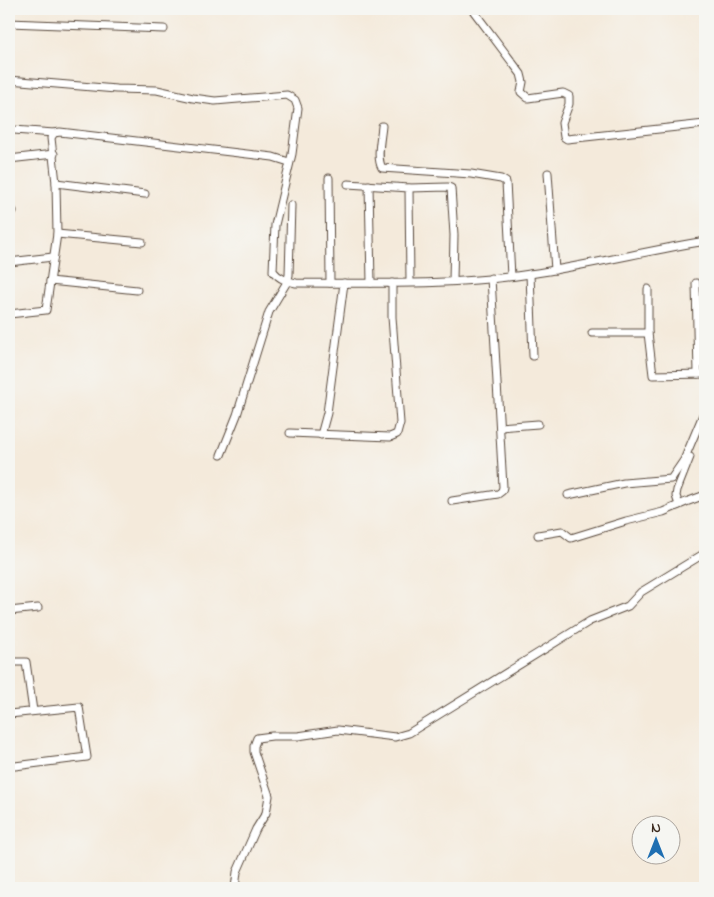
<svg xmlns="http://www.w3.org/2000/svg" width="714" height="897" font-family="'Indie Flower',sans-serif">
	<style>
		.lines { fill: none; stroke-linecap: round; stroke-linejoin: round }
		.minor-casing { stroke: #57473a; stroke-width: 9 }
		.minor { stroke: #fff; stroke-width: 7 }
	</style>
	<rect width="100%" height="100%" fill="#f6f6f2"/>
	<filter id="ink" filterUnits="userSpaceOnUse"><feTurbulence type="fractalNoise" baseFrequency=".02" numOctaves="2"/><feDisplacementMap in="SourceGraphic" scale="10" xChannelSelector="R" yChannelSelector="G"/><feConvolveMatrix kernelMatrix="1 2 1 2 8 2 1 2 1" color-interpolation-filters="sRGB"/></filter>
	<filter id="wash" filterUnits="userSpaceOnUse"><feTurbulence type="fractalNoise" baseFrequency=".0096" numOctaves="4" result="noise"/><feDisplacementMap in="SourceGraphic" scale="20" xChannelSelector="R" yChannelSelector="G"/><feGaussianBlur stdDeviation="1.12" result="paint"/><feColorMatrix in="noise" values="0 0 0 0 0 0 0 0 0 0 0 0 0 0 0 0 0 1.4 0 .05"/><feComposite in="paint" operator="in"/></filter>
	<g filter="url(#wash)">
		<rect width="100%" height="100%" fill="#f4eadb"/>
	</g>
	<g filter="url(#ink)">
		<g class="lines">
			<g class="minor-casing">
				<g id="minor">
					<path d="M472,9l49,65 2,8 -2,10 7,6 35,-5 6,3v8l-7,19 2,14 3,2 138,-15"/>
					<path d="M9,23l155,6"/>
					<path d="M9,80l107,9 41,1 36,8 22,3 72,-6 8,5 3,8 -6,46 -17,71 -2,46c6,8 14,10 23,12 78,0 157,3 234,-9 59,-9 117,-23 175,-33"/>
					<path d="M382,126c-1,12 -6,32 0,42l89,6 30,5 5,3 5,94"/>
					<path d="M14,130l40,3"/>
					<path d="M9,159l45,-5"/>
					<path d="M548,173l7,97"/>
					<path d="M329,178l1,105"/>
					<path d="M56,183l89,11"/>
					<path d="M348,184l61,4 1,94"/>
					<path d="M369,185l2,98"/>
					<path d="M409,188l39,-1 3,1 3,47 -1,46"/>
					<path d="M9,211h4"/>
					<path d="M57,234l85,8"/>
					<path d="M9,262l44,-5"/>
					<path d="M530,274l3,82"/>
					<path d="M50,281l87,9"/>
					<path d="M696,283l2,91"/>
					<path d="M648,289v44l5,42 52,-1"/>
					<path d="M9,314l37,-4 11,-76 -1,-51 -5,-45 3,-5 6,-1 213,25 16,5"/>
					<path d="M592,333h56"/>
					<path d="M500,427l38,-3"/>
					<path d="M290,433l100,4 7,-3 3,-11 -8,-106v-34"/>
					<path d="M321,435l6,-22 17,-130"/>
					<path d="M221,455l16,-40 32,-103 18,-30 2,-7 2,-70"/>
					<path d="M568,495l56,-12 47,-4 13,-19 21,-50"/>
					<path d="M452,501l46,-7 4,-3 1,-4 -12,-209"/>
					<path d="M679,505l-3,-9 1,-6 13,-33"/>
					<path d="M538,535l24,-4 9,7 55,-17 37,-9 23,-10 19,-7"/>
					<path d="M9,611l29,-3"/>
					<path d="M9,662h17l7,49"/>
					<path d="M9,714l70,-7 8,50 -72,9"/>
					<path d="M235,888l2,-16 19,-43 10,-16 3,-17 -15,-44v-6l3,-8 15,-2h26l40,-6 57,7 14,-4 181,-112 38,-15 13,-14 64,-39"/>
				</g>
			</g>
			<use href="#minor" class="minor"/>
		</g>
	</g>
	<rect width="714" height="897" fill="none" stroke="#f6f6f2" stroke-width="30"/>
	<g transform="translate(656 840)"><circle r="24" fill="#f6f6f2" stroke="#aba49d"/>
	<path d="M0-4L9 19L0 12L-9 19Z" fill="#1f6fb2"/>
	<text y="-8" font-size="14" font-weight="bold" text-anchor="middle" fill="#3b2a1e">N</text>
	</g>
</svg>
